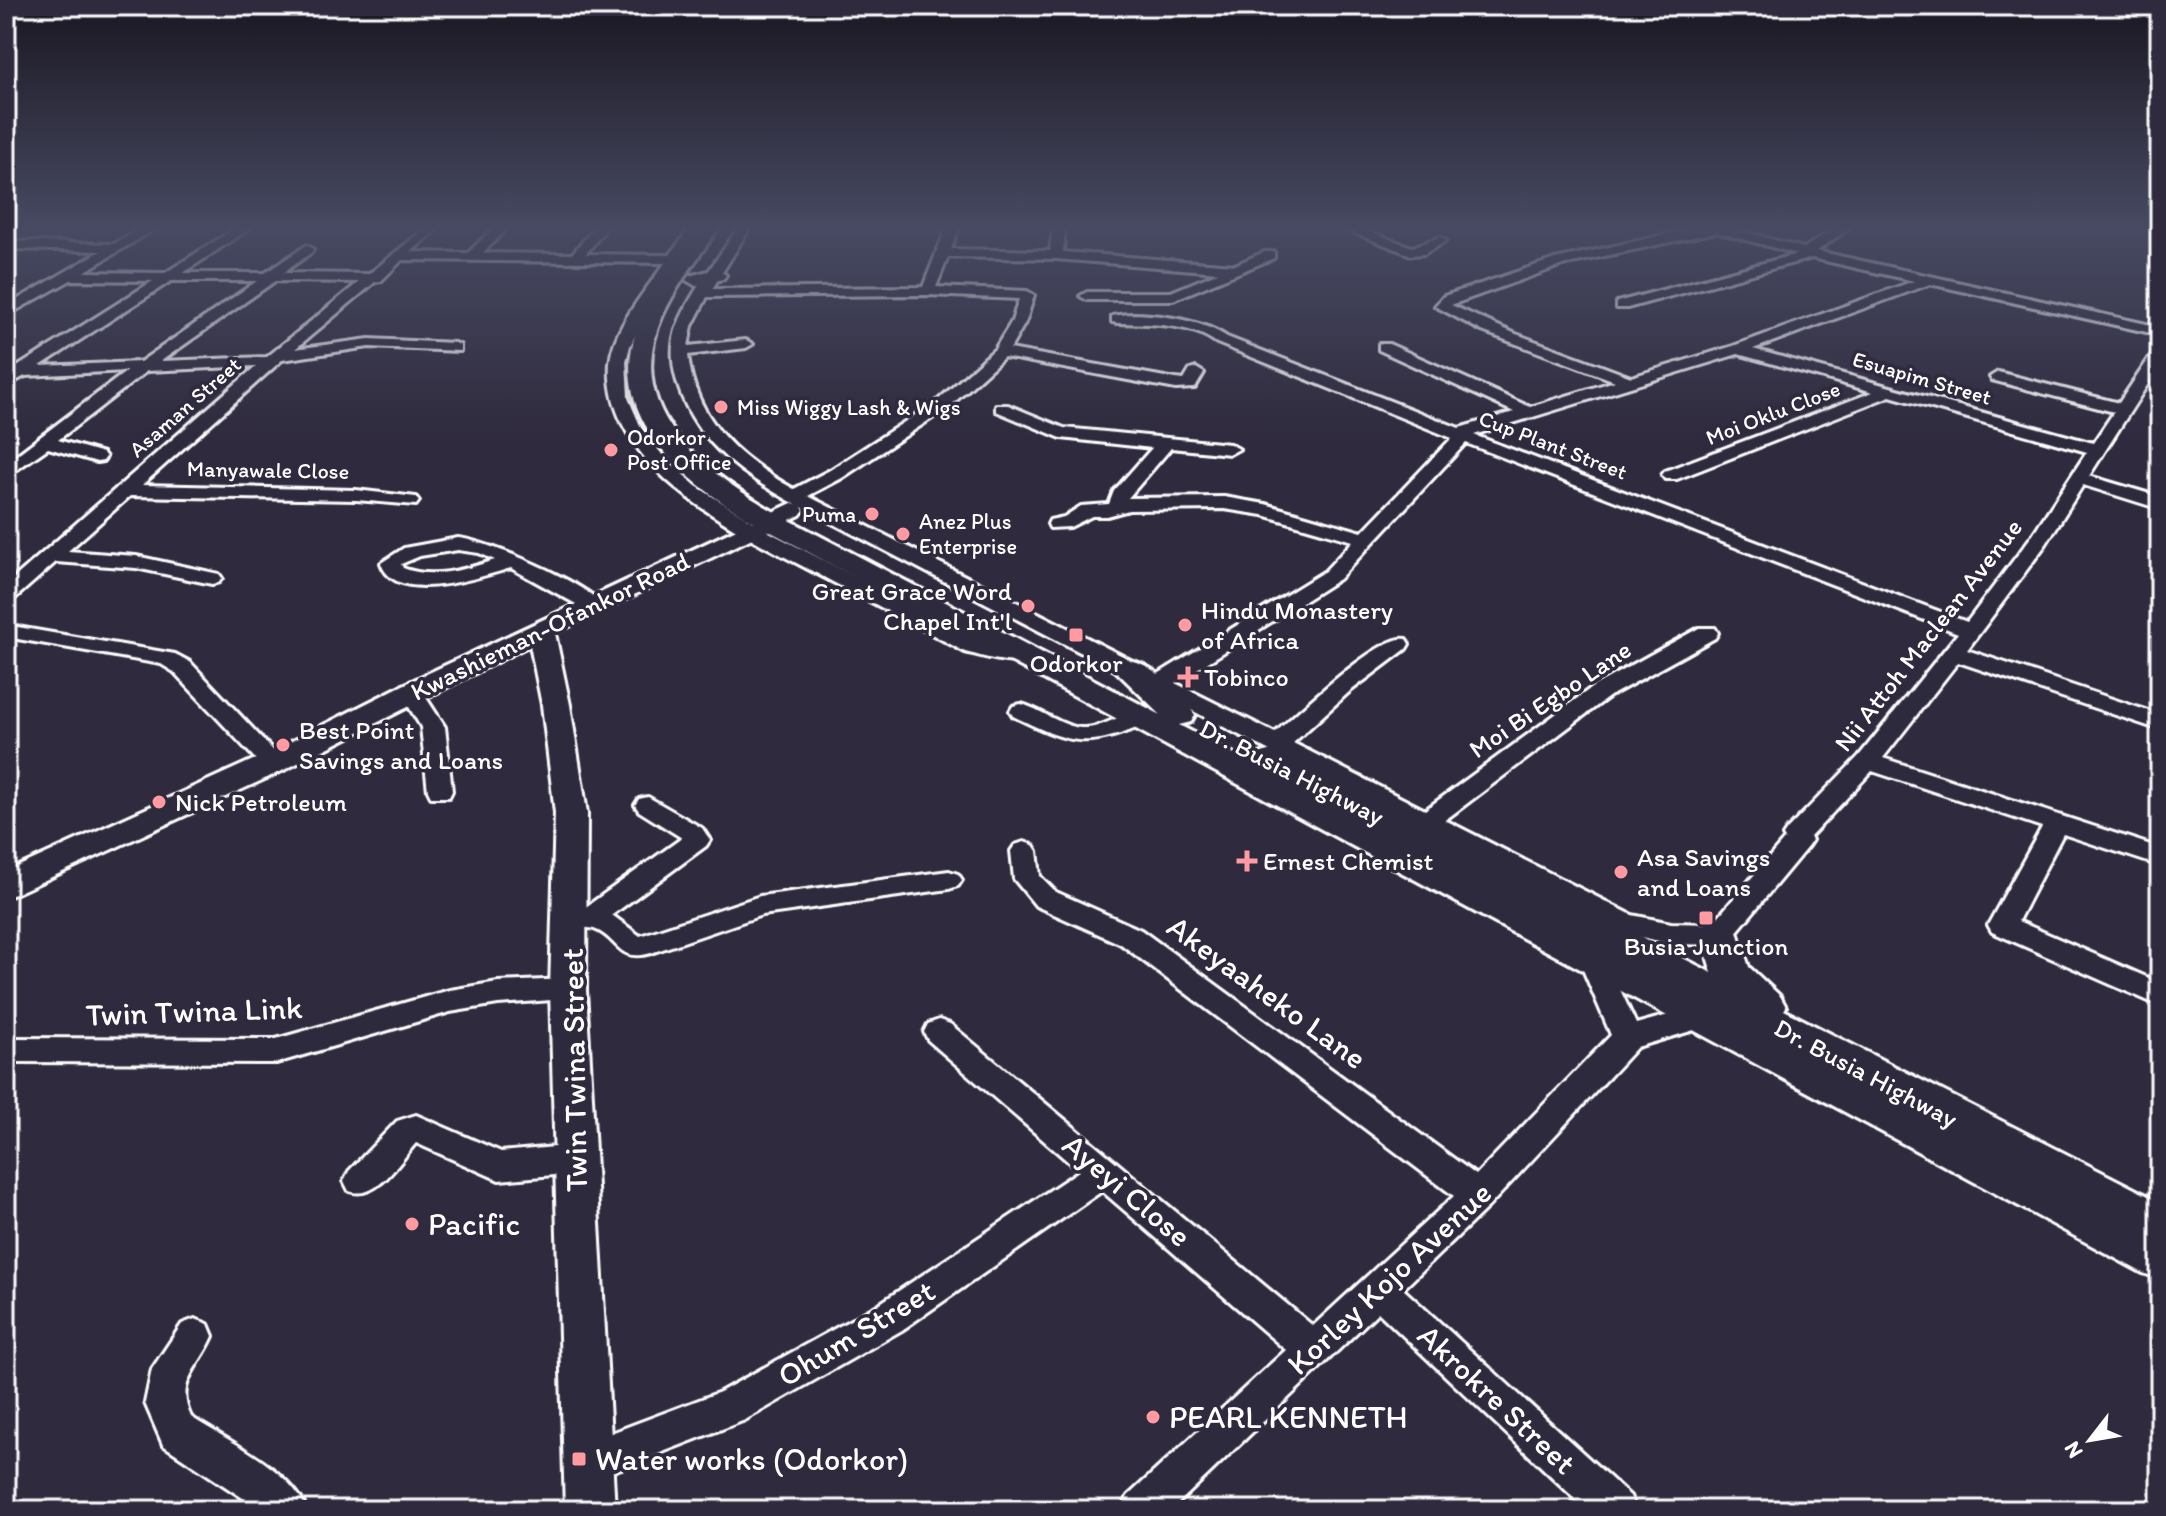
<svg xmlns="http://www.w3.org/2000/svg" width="2166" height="1516" font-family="Itim,sans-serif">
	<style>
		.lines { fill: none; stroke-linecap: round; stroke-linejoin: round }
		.minor-casing { stroke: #fff; stroke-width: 6 }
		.major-casing { stroke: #fff; stroke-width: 6 }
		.highway-casing { stroke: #fff; stroke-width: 6 }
		.minor { fill: #2f2a3d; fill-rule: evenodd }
		.major { fill: #2f2a3d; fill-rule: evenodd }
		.highway { fill: #2f2a3d; fill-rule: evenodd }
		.poi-dot { fill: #ff9aa2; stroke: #2f2a3d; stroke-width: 3 }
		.labels { text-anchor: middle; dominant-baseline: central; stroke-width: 7; stroke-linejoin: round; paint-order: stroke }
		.far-street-label { font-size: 22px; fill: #fff; stroke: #2f2a3d }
		.far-poi-label { font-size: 22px; fill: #fff; stroke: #2f2a3d; text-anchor: start }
		.poi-label { font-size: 26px; fill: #fff; stroke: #2f2a3d; text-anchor: start }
		.street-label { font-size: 26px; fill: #fff; stroke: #2f2a3d }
		.near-street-label { font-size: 32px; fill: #fff; stroke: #2f2a3d }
		.near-poi-label { font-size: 32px; fill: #fff; stroke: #2f2a3d; text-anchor: start }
	</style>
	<rect width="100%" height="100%" fill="#2f2a3d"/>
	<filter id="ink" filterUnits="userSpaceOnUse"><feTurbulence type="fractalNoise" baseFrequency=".0125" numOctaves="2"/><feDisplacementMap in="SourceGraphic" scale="16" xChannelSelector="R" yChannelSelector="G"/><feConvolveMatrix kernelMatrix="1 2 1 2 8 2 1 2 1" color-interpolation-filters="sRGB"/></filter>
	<g filter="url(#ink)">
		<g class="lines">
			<g class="minor-casing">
				<g id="minor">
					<path d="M145,226h15l-76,46 81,1 74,-47h14l-70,47h82l42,-28 6,4 -1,3 -29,21 86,1 59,-48h13l-30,26 57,1 28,-27h13l-26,27 89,1 24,-28h12l-22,28 84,1 21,-29h12l-56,85 -17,35 -4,15 2,37 14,32 23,28 31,28 73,46 212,110 42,5 11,7c-13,16 -51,2 -69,-2 -45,-24 -89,-48 -134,-71 -81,-43 -228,-108 -221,-218 3,-35 35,-72 55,-100l-263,-3 -21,21 -6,1 -80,67 74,-10 86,4 5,2v6l-91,-4 -87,13 -140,125 214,5 60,7 3,4 -3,4 -60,-5 -226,-4 -62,55 68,5 83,18 3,4 -3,4 -7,2 -76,-16 -80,-6 -43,38 -7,2v-17l250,-219 -109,5 -89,69 45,13 3,4 -3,4 -6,1 -49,-14 -42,29v-14l121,-92 -102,5 -19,10v-12l147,-93 -82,-1 -65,36v-10l95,-55 -95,-2v-8l108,3zM171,281h86l-117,81 -100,4zM275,281l84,1 -92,75 -106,4z"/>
					<path d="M739,226h12l-39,63 211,-2 24,-61h12l-8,23 99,2 3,-25h12l-2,26 172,13 29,-13h10v6l-101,42h-86l-7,-4 7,-4h84l48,-20 -163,-13 -108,-2 -12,30 91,4 7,4 -8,26 -16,28 166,30 8,1 6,-10 6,-2 8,5 -9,15 -19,1 -172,-32 -55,50 -107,71 -34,18 350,178 167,-103 28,-30 -90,-26 -39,-6 -95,1 -22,6h-15l-22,11 -20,1 -2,-4 2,-4 14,-3 17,-11 28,-2 5,-13 38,-43 -91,-10 -65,-27v-6h12l56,23 166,16 9,5 -9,5 -59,-6 -43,50 96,-1 41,7 97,28 90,-94 -235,-95c-27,-20 -68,-19 -100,-20l-5,-1v-6c30,-6 90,3 115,21l232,91 55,-16 -135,-62v-6h10l141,63 85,-26 -133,-50 -47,-25 9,-10 111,-37 149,-33h19l81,22 34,-22h14l-35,25 343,76v8l-230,-51 -177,65 340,94 21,-31 -122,-32 -2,-3 8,-5 121,31 36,-53 5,-2v17l-71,111 71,21v12l-77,-24 -37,59 -79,106 193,65v15l-202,-68 -75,96 277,90v18l-97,-32 -45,87 142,62v23l-168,-74 -4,-7 54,-98 -170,-56 -62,66 2,3 -4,6 -78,94c-38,11 -81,0 -118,-11l-824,-429c-51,-29 -97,-63 -112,-122 -4,-16 -5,-32 0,-48 13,-37 42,-70 63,-104zM1717,232l80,22 -180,48v6h10l185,-50 102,23 -181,65 -102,31 -115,-43 -65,-29 112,-40zM928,295l91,4 -7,22 -17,28 -58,52 -107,69 -36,19c-54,-30 -99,-68 -106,-134l58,-7 7,-4 -7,-4 -58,6 4,-20 15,-29zM1738,354l135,38 -208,79 -3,4 3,4h12l213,-83 197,56 -56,85 -64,85 -493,-187zM1466,443l492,190 -99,123 -72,74 -4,6 2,3 -73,85 -41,-1 -39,-8 -187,-95 165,-124 105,-58 3,-5 -3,-5h-16l-105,58 -169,124 -132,-67 56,-51 57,-43 3,-5 -3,-5c-25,-6 -110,75 -131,94l-100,-50 164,-104z"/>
					<path d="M1337,226h17l58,21 28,-10 6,4 -22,13 -13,1z"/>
					<path d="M458,538c30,3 128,45 146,68l-3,4h-14l-76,-42c-31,9 -116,38 -130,-5l23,-15zM458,550l21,3 16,7c-29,9 -62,20 -92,8l-2,-4 19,-8z"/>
					<path d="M6,625l169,29 15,8 95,101 -3,5h-18l-90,-96 -13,-8 -155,-27z"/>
					<path d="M411,685l8,2 26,40 7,64 -3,6h-18l-3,-6 -7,-64 -21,-35 3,-5z"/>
					<path d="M1021,704c20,5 39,22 60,24 24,2 45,-21 68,-15l4,5 -4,5c-63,26 -76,22 -136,-7l-3,-5 3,-5z"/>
					<path d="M648,797l54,31 8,12 -4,6 -94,69 28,21 120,-40 189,-25 9,3 4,6 -4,6 -9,3 -187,26 -111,38c-34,10 -32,-15 -57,-24 -10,-3 -22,0 -33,-3l-4,-7 4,-7 22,-3 99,-71 -43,-27 -4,-6 4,-6z"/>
					<path d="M1024,842l9,3 4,6 3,25 16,16 85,38 335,245 135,-140 -32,-75 4,-7 10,-3 10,3 33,71 65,-18 10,3 5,8 -5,8 -74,22 -147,158 -87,84 227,207 6,14h-49l-209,-198 -207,198h-49l6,-14 158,-146 -184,-159 -200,139 -157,90 -157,61 -14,-6 -6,-14 6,-14 146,-55 156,-86 203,-135 -151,-131 -4,-8 4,-8 11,-4 11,4 363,302 141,-130 -333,-252 -85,-38 -22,-27 -3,-28 4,-6z"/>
					<path d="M568,979l10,3 5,8 -5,8 -80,6 -48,8 -174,51 -270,-1v-24l270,1 174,-49 48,-8z"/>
					<path d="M416,1115l85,37 75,-7 12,4 4,10 -4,10 -12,4 -77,7 -83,-37c-17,19 -39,58 -67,48l-5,-10 5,-10 48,-50z"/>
					<path d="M195,1319l13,5 5,12c-13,31 -39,46 -22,81 37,24 99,52 116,93h-46l-98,-65 -18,-42 7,-34 30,-45z"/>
				</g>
			</g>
			<g class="major-casing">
				<path id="major" d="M792,503l8,2 4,5 -4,5 -245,118 15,72 17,108 -1,177 29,520h-50l-15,-520 5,-177 -13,-108 -12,-60 -246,125 -278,128v-26l256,-116 139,-70z"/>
			</g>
			<g class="highway-casing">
				<g id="highway">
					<path d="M702,226h18c-20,29 -42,57 -57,89 -44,97 43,158 117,200l381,200 -48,-47 5,-7c29,-7 62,31 77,54l-4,7 -12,3 78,41 -3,-5 5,-7 12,-4 12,4 429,219 -12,-40 6,-10 14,-4 14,4 15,44 31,29 6,11 -2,3 376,192v77l-17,-6 -1381,-746c-71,-41 -157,-105 -125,-198 13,-38 43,-70 65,-103z"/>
					<path d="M716,269l10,6 -3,4 -27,7 -10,-6 3,-4z"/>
				</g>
			</g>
			<use href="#minor" class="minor"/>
			<use href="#major" class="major"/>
			<use href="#highway" class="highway"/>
		</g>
	</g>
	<linearGradient id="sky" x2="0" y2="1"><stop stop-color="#1a1722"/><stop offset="0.52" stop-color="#474a62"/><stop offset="1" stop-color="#474a62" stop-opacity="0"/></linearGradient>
	<rect width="2166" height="438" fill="url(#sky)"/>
	<g class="poi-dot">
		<circle cx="721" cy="407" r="8"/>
		<circle cx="611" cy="450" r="8"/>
		<circle cx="872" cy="514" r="8"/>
		<circle cx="903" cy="534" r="8"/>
		<circle cx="1028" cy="606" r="8"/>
		<circle cx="1185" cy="625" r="8"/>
		<rect x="1068" y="627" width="16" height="16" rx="4"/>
		<path d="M1184 665h8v8h8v8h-8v8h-8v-8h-8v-8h8z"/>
		<circle cx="283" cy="745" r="8"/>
		<circle cx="159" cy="802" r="8"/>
		<path d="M1243 849h8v8h8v8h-8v8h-8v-8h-8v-8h8z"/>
		<circle cx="1621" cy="872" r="8"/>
		<rect x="1698" y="910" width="16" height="16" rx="4"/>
		<circle cx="412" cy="1224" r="8"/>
		<circle cx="1153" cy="1417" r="8"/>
		<rect x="571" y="1451" width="16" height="16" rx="4"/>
	</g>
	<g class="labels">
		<g class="far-street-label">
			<text transform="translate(1922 378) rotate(16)">Esuapim Street</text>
			<text transform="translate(185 407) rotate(-41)">Asaman Street</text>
			<text transform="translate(1773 413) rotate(-21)">Moi Oklu Close</text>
			<text transform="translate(1553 445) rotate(21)">Cup Plant Street</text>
			<text transform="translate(268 470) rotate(1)">Manyawale Close</text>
		</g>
		<g class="far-poi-label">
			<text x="737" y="407">Miss Wiggy Lash &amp; Wigs</text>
			<text x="627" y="437">Odorkor<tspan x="627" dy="25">Post Office</tspan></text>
			<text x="856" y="514" text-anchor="end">Puma</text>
			<text x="919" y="521">Anez Plus<tspan x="919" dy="25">Enterprise</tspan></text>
		</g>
		<g class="poi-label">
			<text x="1012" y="591" text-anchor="end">Great Grace Word<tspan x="1012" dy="30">Chapel Int'l</tspan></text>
			<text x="1201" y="610">Hindu Monastery<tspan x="1201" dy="30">of Africa</tspan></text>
			<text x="1076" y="663" text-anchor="middle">Odorkor</text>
			<text x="1204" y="677">Tobinco</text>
			<text x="299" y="730">Best Point<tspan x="299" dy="30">Savings and Loans</tspan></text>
			<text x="175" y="802">Nick Petroleum</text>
			<text x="1637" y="857">Asa Savings<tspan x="1637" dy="30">and Loans</tspan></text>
			<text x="1263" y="861">Ernest Chemist</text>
			<text x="1706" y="946" text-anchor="middle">Busia Junction</text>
		</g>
		<g class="street-label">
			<text transform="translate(550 626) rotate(-26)">Kwashieman-Ofankor Road</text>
			<text transform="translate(1928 635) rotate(-52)">Nii Attoh Maclean Avenue</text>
			<text transform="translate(1550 699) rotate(-34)">Moi Bi Egbo Lane</text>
			<text transform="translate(1292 772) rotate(27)">Dr. Busia Highway</text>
			<text transform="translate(1866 1073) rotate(28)">Dr. Busia Highway</text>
		</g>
		<g class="near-street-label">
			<text transform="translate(1267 992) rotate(36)">Akeyaaheko Lane</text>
			<text transform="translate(194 1011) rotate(-2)">Twin Twina Link</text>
			<text transform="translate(574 1070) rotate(-91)">Twin Twina Street</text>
			<text transform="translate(1127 1190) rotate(40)">Ayeyi Close</text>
			<text transform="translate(1389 1278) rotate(-43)">Korley Kojo Avenue</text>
			<text transform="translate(856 1333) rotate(-31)">Ohum Street</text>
			<text transform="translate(1497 1399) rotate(43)">Akrokre Street</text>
		</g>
		<g class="near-poi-label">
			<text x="428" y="1224">Pacific</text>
			<text x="1169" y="1417">PEARL KENNETH</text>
			<text x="595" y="1459">Water works (Odorkor)</text>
		</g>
	</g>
	<rect width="2166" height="1516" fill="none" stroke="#2f2a3d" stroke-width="32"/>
	<rect x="16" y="16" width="2134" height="1484" fill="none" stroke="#fff" stroke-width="3" filter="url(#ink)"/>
	<g transform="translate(2090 1440) rotate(239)" stroke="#2f2a3d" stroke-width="6" paint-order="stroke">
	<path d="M0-6L14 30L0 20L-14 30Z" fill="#ffffff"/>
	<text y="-12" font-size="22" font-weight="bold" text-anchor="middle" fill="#ffffff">N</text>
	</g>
</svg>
